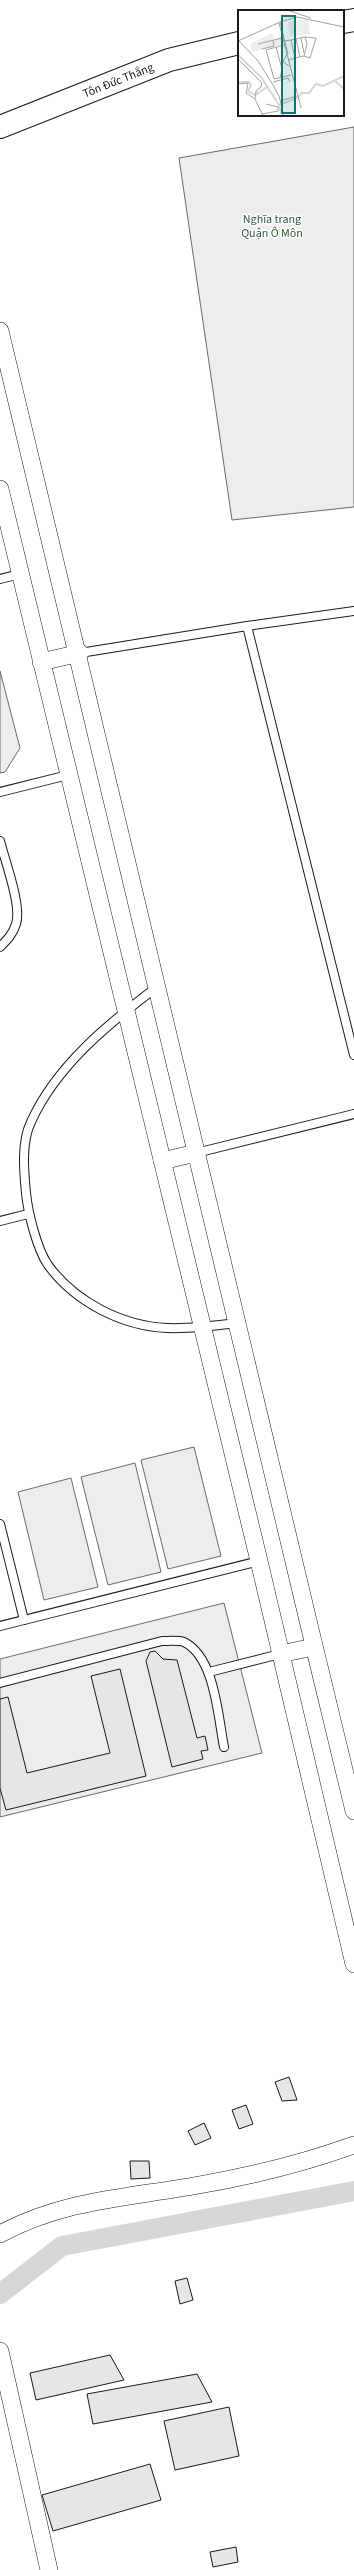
<svg xmlns="http://www.w3.org/2000/svg" width="354" height="2570" font-family="'Source Sans 3',sans-serif">
	<style>
		.green { fill: #ededed; stroke: #6a6a6a }
		.lines { fill: none; stroke-linecap: round; stroke-linejoin: round }
		.canal { stroke: #d7d7d7; stroke-width: 20 }
		.building { fill: #e6e6e6; stroke: #1a1a1a }
		.service-casing { stroke: #1a1a1a; stroke-width: 10 }
		.minor-casing { stroke: #1a1a1a; stroke-width: 18 }
		.trunk-casing { stroke: #1a1a1a; stroke-width: 24 }
		.service { stroke: #fff; stroke-width: 8 }
		.minor { stroke: #fff; stroke-width: 17 }
		.trunk { stroke: #fff; stroke-width: 22 }
		.labels { text-anchor: middle; dominant-baseline: central; stroke-width: 3; stroke-linejoin: round; paint-order: stroke }
		.street-label { font-size: 12px; fill: #1a1a1a; stroke: #fff }
		.park-label { font-size: 12px; fill: #2b5a34; stroke: #fff }
		.inset-river { fill: none; stroke: #d7d7d7; stroke-width: 2 }
		.inset-road { fill: none; stroke: #a3a3a3; stroke-width: 1 }
		.view { fill: #0f766e; fill-opacity: 0.15; stroke: #0f766e; stroke-width: 2 }
		.inset-edge { fill: none; stroke: #1a1a1a; stroke-width: 2 }
	</style>
	<rect width="100%" height="100%" fill="#fff"/>
	<g class="green">
		<path d="M354,127v380l-122,13 -53,-362z"/>
		<path d="M0,671l20,77 -15,24 -5,1z"/>
		<path d="M194,1447l27,109 -53,13 -27,-109z"/>
		<path d="M135,1463l26,109 -53,13 -27,-108z"/>
		<path d="M71,1478l27,109 -54,13 -26,-108z"/>
		<path d="M224,1603l38,150 -262,64v-158z"/>
	</g>
	<g class="lines">
		<path class="canal" d="M0,2294l62,-48 292,-55"/>
	</g>
	<g class="building">
		<path d="M155,1651l8,8 14,1 20,78 8,-2 3,14 -7,1 2,8 -31,8 -26,-106 4,-9z"/>
		<path d="M120,1669l26,107 -140,34 -6,-22v-89l8,-2 19,76 83,-20 -19,-77z"/>
		<path d="M289,2077l8,23 -15,1 -7,-19z"/>
		<path d="M246,2105l7,19 -14,5 -7,-19z"/>
		<path d="M204,2123l7,15 -16,7 -7,-14z"/>
		<path d="M130,2161h19l1,17 -19,1z"/>
		<path d="M187,2278l6,22 -13,4 -5,-23z"/>
		<path d="M110,2355l14,25 -88,20 -6,-27z"/>
		<path d="M197,2374l15,28 -119,22 -6,-30z"/>
		<path d="M229,2407l10,49 -64,14 -11,-49z"/>
		<path d="M150,2464l11,36 -108,31 -11,-36z"/>
		<path d="M236,2547l2,15 -25,5 -3,-15z"/>
	</g>
	<g class="lines">
		<g class="service-casing">
			<g id="service">
				<path d="M0,579l20,-5"/>
				<path d="M247,626l107,-15"/>
				<path d="M80,653l167,-27 107,429"/>
				<path d="M0,792l68,-17"/>
				<path d="M0,841c5,20 22,65 16,83 -3,10 -9,16 -16,23"/>
				<path d="M157,987c-48,36 -101,79 -126,135 -10,20 -7,50 -5,71 2,20 11,56 22,72 27,37 74,61 119,63 23,1 46,-2 69,-5"/>
				<path d="M196,1153l158,-39"/>
				<path d="M0,1221l28,-7"/>
				<path d="M0,1524l24,96"/>
				<path d="M0,1626l259,-65"/>
				<path d="M209,1672l71,-18"/>
				<path d="M0,1683l162,-42c7,0 16,-1 22,1 31,15 34,75 40,105"/>
			</g>
		</g>
		<g class="minor-casing">
			<g id="minor">
				<path d="M0,331c122,492 234,987 354,1480"/>
				<path d="M0,489l259,1072 95,403"/>
				<path d="M41,662l39,-9"/>
				<path d="M162,1161l34,-8"/>
				<path d="M280,1654l34,-7"/>
				<path d="M0,2234c66,-35 128,-36 199,-49 52,-9 105,-22 155,-40"/>
				<path d="M0,2351l49,219"/>
			</g>
		</g>
		<g class="trunk-casing">
			<g id="trunk">
				<path d="M343,22l11,-2"/>
				<path id="s1" d="M0,127l169,-67 70,-17"/>
			</g>
		</g>
		<use href="#service" class="service"/>
		<use href="#minor" class="minor"/>
		<use href="#trunk" class="trunk"/>
	</g>
	<g class="labels">
		<g class="street-label">
			<text stroke="none"><textPath href="#s1" startOffset="127">Tôn Đức Thắng</textPath></text>
		</g>
		<g class="park-label">
			<text x="272" y="219">Nghĩa trang<tspan x="272" dy="14">Quận Ô Môn</tspan></text>
		</g>
	</g>
	<g transform="translate(238 10)">
		<rect width="106" height="106" fill="#fff"/>
		<path d="M70,9l2,15 -20,2 -2,-14zM34,23l2,6 7,-2 1,8 -30,7 -2,-8z" fill="#ededed"/>
		<path class="inset-river" d="M0,45l23,22 18,28 3,11M97,71l9,8M0,72h11l2,3 -3,6 7,4 12,-8M41,95l18,-7 5,-5h7l7,-9 7,2 21,-10"/>
		<path class="inset-road" d="M49,0l24,8M42,12l8,32M41,13l22,85M63,28l3,15M58,29l4,18M53,30l14,-3 2,7 -3,12 -9,2M0,31l42,-19 17,-5 47,10M1,31l19,20 15,24 6,11 5,20M46,31l7,-1 4,18 -7,2M20,34l24,-6M46,35l-18,5 8,29 17,-4M38,37l6,22 -2,9M24,39l12,-3 -1,-6M49,44l-4,8 6,4M66,46l6,2 6,-20 -11,-1M0,49l24,24 -1,4 -5,4 -1,8 8,17M35,72l15,-4 2,4M0,74l10,-1 -2,10 9,6M42,91l17,-5M24,104l16,-3v-4l-12,-3"/>
		<path class="view" d="M44,6h13v97h-13z"/>
		<rect width="106" height="106" class="inset-edge"/>
	</g>
</svg>
